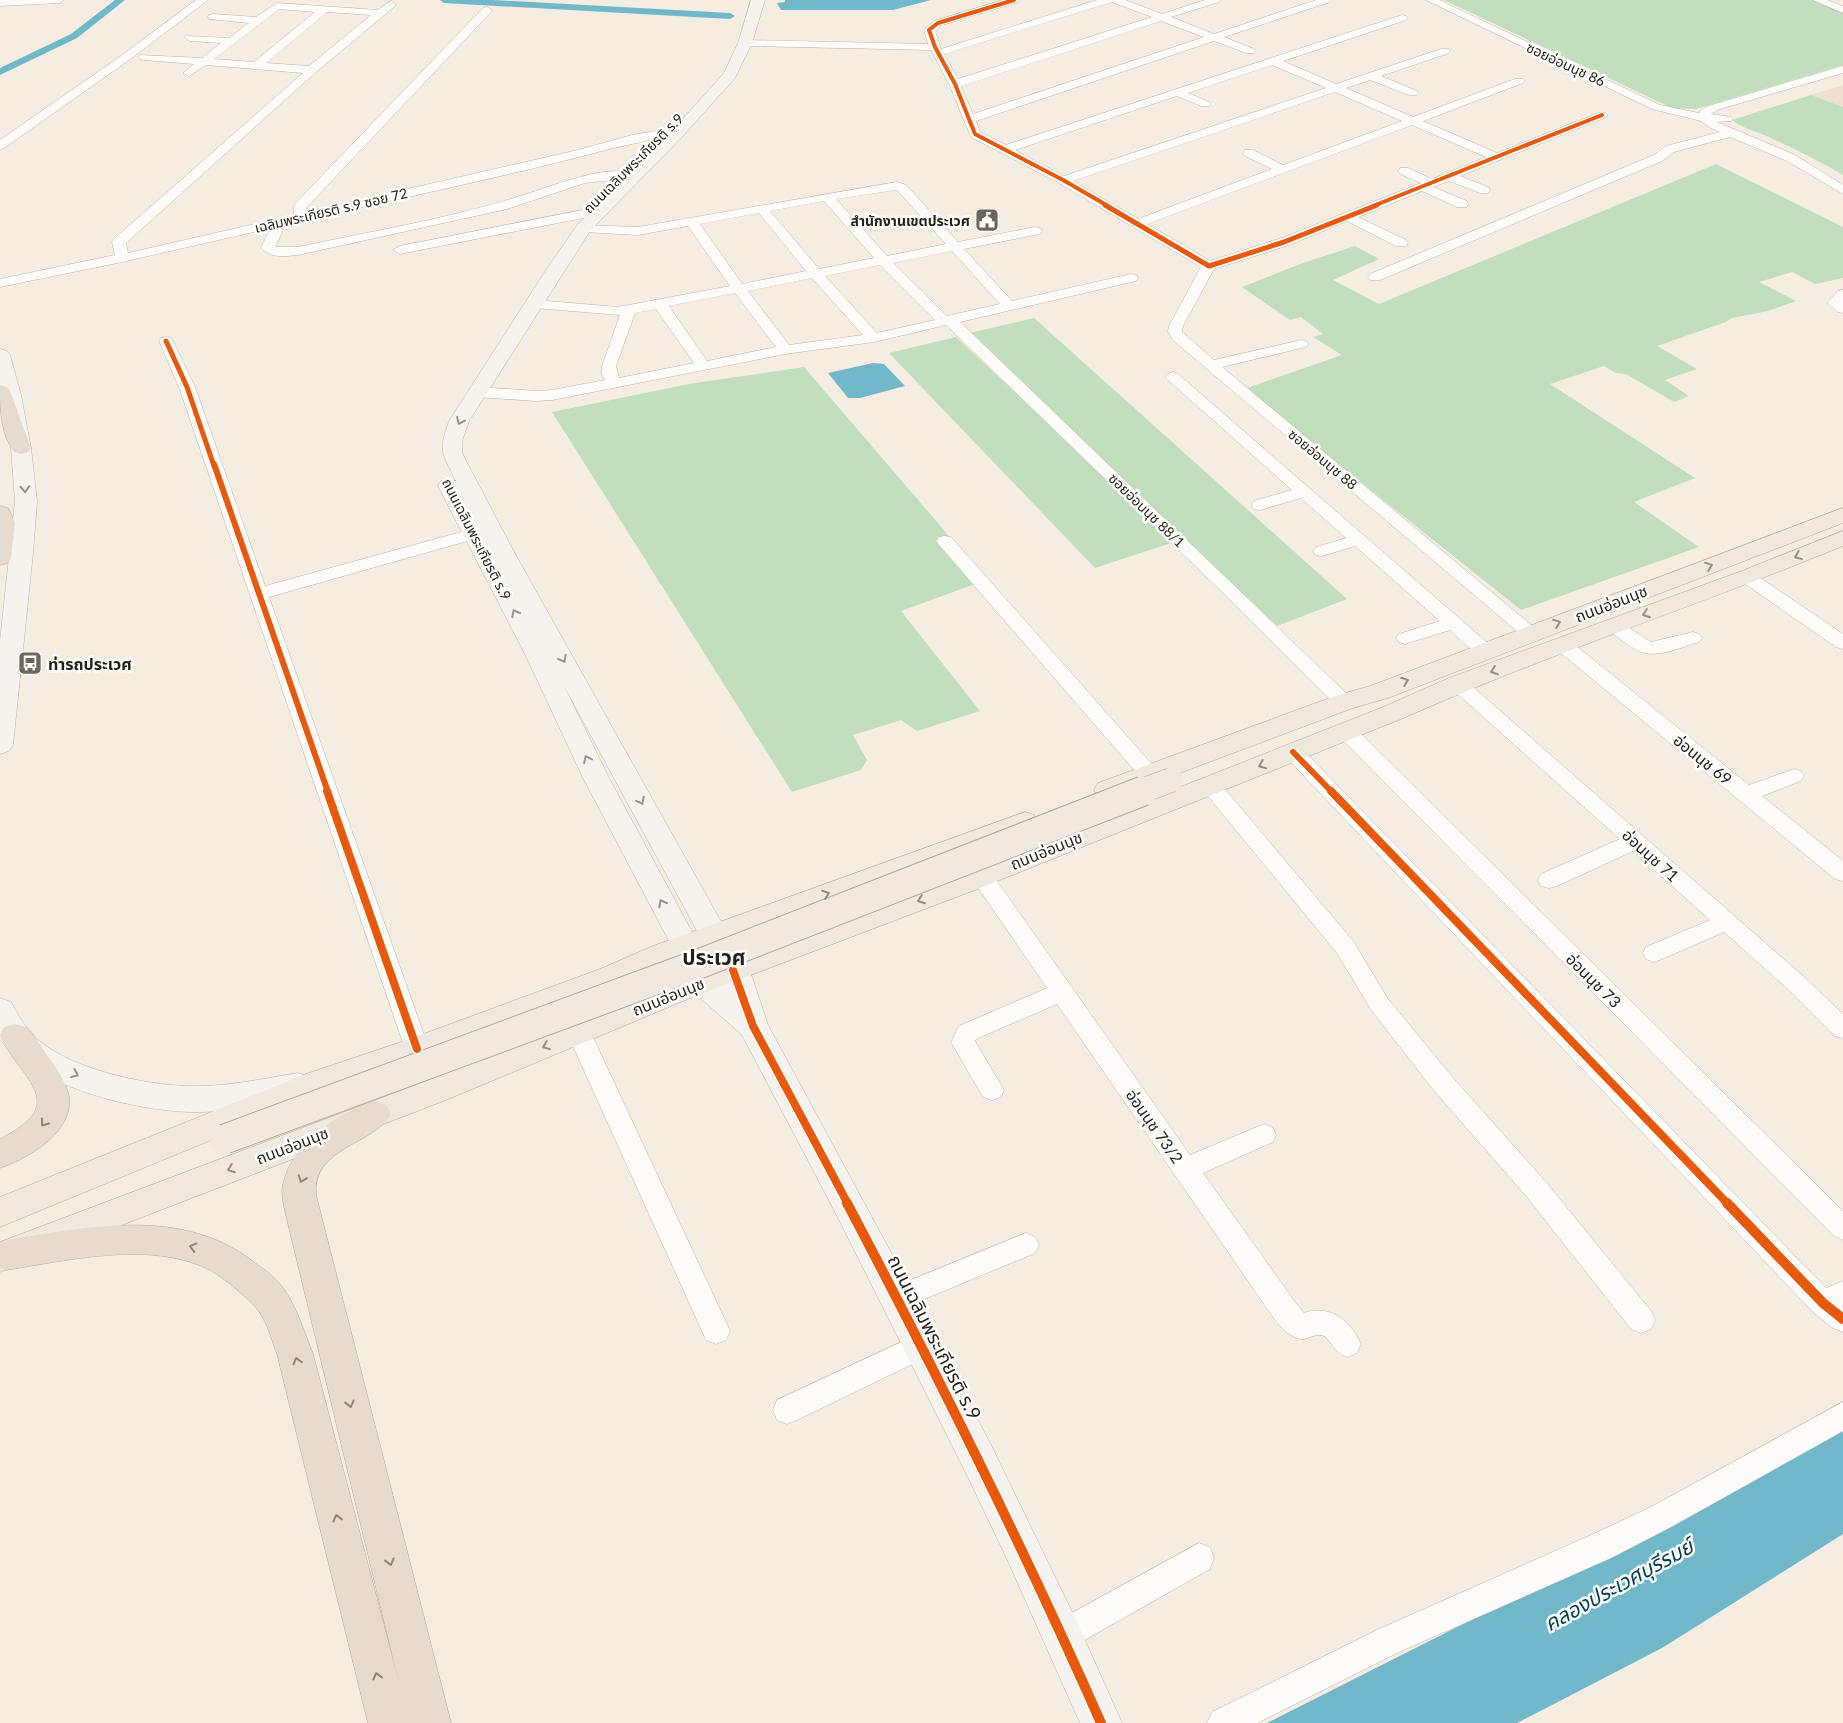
<svg xmlns="http://www.w3.org/2000/svg" width="1843" height="1723" font-family="Lato,'Noto Sans Thai',sans-serif">
	<style>
		.commercial { fill: #efded4 }
		.green { fill: #c1debd }
		.water { fill: #71b8cb }
		.lines { fill: none; stroke-linecap: round; stroke-linejoin: round }
		.canal { fill: #71b8cb; fill-rule: evenodd }
		.street-casing { stroke: #bcb5ac; stroke-width: 1 }
		.secondary-casing { stroke: #bcb5ac; stroke-width: 1 }
		.primary-casing { stroke: #b6a898; stroke-width: 1 }
		.highway-casing { stroke: #b6a898; stroke-width: 1 }
		.street { fill: #fefcfb; fill-rule: evenodd }
		.secondary { fill: #f6f2ee; fill-rule: evenodd }
		.primary { fill: #efe9e0; fill-rule: evenodd }
		.highway { fill: #e6dbce; fill-rule: evenodd }
		.primary-bridge-far1-casing { stroke: #b6a898; stroke-width: 25; stroke-linecap: butt }
		.primary-bridge-casing { stroke: #b6a898; stroke-width: 31; stroke-linecap: butt }
		.primary-bridge-far1 { stroke: #efe9e0; stroke-width: 24 }
		.primary-bridge { stroke: #efe9e0; stroke-width: 29 }
		.cycleway-far4-casing { stroke: #fefefe; stroke-width: 5.5 }
		.cycleway-far3-casing { stroke: #fefefe; stroke-width: 7 }
		.cycleway-far2-casing { stroke: #fefefe; stroke-width: 9 }
		.cycleway-far1-casing { stroke: #fefefe; stroke-width: 11 }
		.cycleway-casing { stroke: #fefefe; stroke-width: 13 }
		.cycleway-far4 { stroke: #e8590c; stroke-width: 4 }
		.cycleway-far3 { stroke: #e8590c; stroke-width: 5 }
		.cycleway-far2 { stroke: #e8590c; stroke-width: 6 }
		.cycleway-far1 { stroke: #e8590c; stroke-width: 8 }
		.cycleway { stroke: #e8590c; stroke-width: 10 }
		.oneway { stroke: #98938c }
		.oneway2 { stroke: #948e84 }
		.oneway3 { stroke: #8f867a }
		.labels { text-anchor: middle; dominant-baseline: central; stroke-width: 5; stroke-linejoin: round; paint-order: stroke }
		.far-street-label { font-size: 14px; fill: #241e14; stroke: #fefefe }
		.far-poi-label { font-size: 14px; font-weight: bold; fill: #241e14; stroke: #fefefe; text-anchor: end }
		.street-label { font-size: 16px; fill: #241e14; stroke: #fefefe }
		.poi-label { font-size: 16px; font-weight: bold; fill: #241e14; stroke: #fefefe; text-anchor: start }
		.near-street-label { font-size: 19px; fill: #241e14; stroke: #fefefe }
		.district-label { font-size: 21px; font-weight: bold; fill: #241e14; stroke: #fefefe }
		.near-water-label { font-size: 21px; font-style: italic; fill: #003f4f; stroke: #fefefe }
	</style>
	<rect width="100%" height="100%" fill="#f5ede2"/>
	<path class="commercial" d="M1843,85v22l-32,-12z"/>
	<g class="green">
		<path d="M1444,0h367l32,13v52l-147,44 -24,-1z"/>
		<path d="M1811,95l32,12v68c-26,-15 -52,-28 -79,-40 -11,-5 -22,-7 -32,-15z"/>
		<path d="M1716,164l127,63v51l-28,6 -23,-12 -33,10 37,19 -28,10 -36,7 -6,4 -69,24 40,23 -32,11 24,16 -15,6 -48,-28 -10,-1 -12,-7 -54,18 145,94 -61,24 65,45 -178,63 -277,-221 98,-34 -29,-18 10,-3 -22,-17 -11,3 -48,-33 61,-24 52,-17 24,13 -46,21 46,24z"/>
		<path d="M1034,318l313,281 -70,27 -307,-293z"/>
		<path d="M956,337l113,106 102,100 -76,25 -206,-215z"/>
		<path d="M804,367l145,169 -13,5 39,43 -74,27 79,100 -63,20 -16,-11 -48,15 14,25 -6,10 -69,22 -240,-380 137,-28z"/>
	</g>
	<g class="water">
		<path d="M785,0h146l-38,10h-112l-4,-7 8,-1z"/>
		<path d="M873,363l11,1 21,22 -45,12h-12l-20,-25z"/>
		<path d="M1843,1424v110l-181,114 -145,75h-250l343,-173z"/>
	</g>
	<g class="lines">
		<g class="canal">
			<path d="M115,0h10l-48,38 -77,37v-7l71,-34z"/>
			<path d="M440,0h52l238,13 5,3 -5,3 -286,-16z"/>
		</g>
		<g class="street-casing">
			<g id="street">
				<path d="M0,0h64l-5,3 -59,3z"/>
				<path d="M196,0h12l-79,60 -125,88 -4,1v-9l121,-84z"/>
				<path d="M1003,0h16l-1,2 -76,23 -7,6 6,18 156,-49h28l37,14 43,-14h15l-1,2 -48,15 43,17 102,-34h15l-1,2 -106,35 30,12 1,2 -1,2h-8l-32,-12 -238,80 4,11 26,13 396,-130 4,1 1,2 -1,2 -123,41 53,23 105,-35h8l1,2 -1,2 -68,23 36,15 2,2 -2,2h-8l-39,-15 -24,8 67,29 102,-38h8l2,2 -2,2 -100,38 74,32 101,-40h8l2,2 -2,2 -146,59 28,11 2,3 -2,3h-8l-31,-12 -16,6 34,14 1,3 -1,3h-10l-35,-16 -64,26 48,23 2,3 -2,3h-10l-49,-25 -58,24 -75,24 -31,57 -1,6 32,28 87,-20 5,1 2,3 -2,3 -84,20 314,262 3,4 -3,4 -6,2 -6,-2 -350,-296 -6,-9 1,-6 32,-59 -142,-84 -88,-46 -22,-53 -18,-34 -186,-4 -5,-3 5,-3 183,4 -4,-14 10,-9zM1112,2l40,15 -194,62 -14,-25zM1161,21l43,16 -231,77 -12,-28zM1272,65l54,23 -262,88 -49,-26 162,-54 24,10h8l2,-2 -2,-2 -21,-9zM1335,92l67,29 -119,44 -30,-15h-8l-2,3 2,3 27,13 -134,50 -65,-38zM1412,125l74,32 -54,22 -24,-11h-8l-2,3 2,3 21,9 -142,56 -69,22 -63,-37z"/>
				<path d="M1426,0h13l221,105 39,8 3,-4 10,-4 131,-39v7l-123,36 -9,5 20,3 2,2 -2,2 -14,1 78,33 48,30v9l-56,-33 -57,-24 -56,15 -12,9 -282,119h-10l-2,-3 2,-3 284,-119 12,-9 54,-14 -9,-4 -10,-7 -49,-12z"/>
				<path d="M1813,0h14l16,6v7z"/>
				<path d="M391,1l5,3 -1,2 -79,66 -190,171 2,10 166,-38v-8l1,-3 188,-196 4,-1 5,3 -1,2 -185,196 1,4 271,-62 54,-15 30,-5 6,4c-4,4 -52,13 -62,16 -106,28 -214,50 -320,74l-11,23h23c79,-17 162,-30 238,-56 15,-5 80,-29 91,-16l-6,4 -36,4 -78,26 -209,46c-13,1 -28,4 -37,-8l10,-19 -149,34 -122,25v-8l115,-24 -3,-13 2,-3 189,-166 -97,-8 -17,11 -6,-3 11,-9 -50,-4 -4,-1 -1,-2 1,-2 62,3 19,-15 -31,-2 -5,-3 1,-2 43,2 20,-15 -40,-4 -1,-2 1,-2 4,-1 43,3 21,-14 101,7zM279,9l36,3 -61,50 -40,-3zM327,12l44,3 -62,51 -43,-3z"/>
				<path d="M897,182l9,3 52,57 77,-15 5,1 2,3 -2,3 -76,15 48,52 119,-27 5,1 2,3 -2,3 -176,41 391,376 3,4 -3,4 -7,2 -7,-2 -119,-118 -272,-263 -72,17 -89,12 -233,46 -16,1 -59,-4 -5,-2 -3,-3 3,-3 5,-2 59,4 16,-1 53,-10 -3,-6v-8l18,-51 -85,-7 -7,-4 2,-3 5,-1 83,7 112,-21 -42,-60 -50,9 -54,-3 -5,-1 -2,-3 2,-3 59,2zM896,190l2,1 48,53 -59,12 -51,-57zM824,201l50,57 -55,11 -49,-58zM759,213l47,58 -64,13 -42,-60zM952,251l48,53 -53,12 -54,-53zM880,265l55,55 -58,13 -52,-57zM812,278l51,57 -74,10 -41,-54zM735,293l41,54 -69,14 -38,-55zM656,309l38,54 -75,15 -3,-12 19,-53z"/>
				<path d="M583,210l6,4 -1,3 -188,37 -7,-4 7,-4z"/>
				<path d="M1843,290v23l-5,-1 -11,-9 11,-12z"/>
				<path d="M166,337l5,1 2,3 22,46 70,199 207,-57 6,1 3,4 -3,4 -209,59 160,452 -4,7 -8,3 -8,-3 -4,-7 -226,-662 -20,-46 2,-3z"/>
				<path d="M1173,372l5,2 282,245 31,27 2,4 -2,4c-16,4 -29,-14 -41,-24l-45,14 -6,-2 -3,-4 3,-4 41,-13 -85,-75 -33,10 -6,-1 -3,-4 3,-4 30,-9 -45,-40 -41,12 -6,-1 -2,-4 2,-4 38,-11 -124,-110 -3,-3 3,-3z"/>
				<path d="M945,536l6,1 205,232 3,5 -3,5 -7,2 -7,-2 -203,-234 -3,-4 3,-4z"/>
				<path d="M1747,572l6,1 90,61v15l-7,-2 -95,-66 -3,-4 3,-4z"/>
				<path d="M1614,620l6,2 31,20 42,-10 6,2 3,4 -3,4c-17,5 -41,16 -58,10 -12,-5 -23,-15 -33,-22l-3,-4 3,-4z"/>
				<path d="M1563,639l7,2 179,144 45,-16 7,2 3,5 -3,5 -39,15 81,65v20l-8,-2 -279,-230 -2,-4 2,-4z"/>
				<path d="M1458,678l7,2 339,297 39,37v24l-8,-2 -47,-47 -64,-57 -62,27 -8,3 -8,-3 -3,-6 3,-6 64,-27 -77,-69 -76,35 -8,2 -8,-2 -3,-6 3,-6 79,-35 -169,-151 -2,-4 2,-4z"/>
				<path d="M1346,724l7,2 490,485v29l-9,-4 -495,-500 -3,-5 3,-5z"/>
				<path d="M1293,745l7,2 526,541 17,-7v51l-10,-4 -20,-16 -527,-555 -3,-5 3,-5z"/>
				<path d="M1210,778l7,2 136,161 35,58 66,80 91,102 106,130 4,9 -4,9 -10,4 -10,-4 -104,-132 -91,-104 -64,-82 -35,-58 -134,-163 -3,-5 3,-5z"/>
				<path d="M981,868l8,2 201,285 74,-31 9,4 3,7 -3,7 -70,31 92,129 9,11c26,-9 47,8 57,31l-4,9 -10,4c-15,-6 -13,-14 -23,-21 -8,-4 -16,4 -23,3 -12,-2 -19,-11 -26,-19l-218,-316 -81,35 -1,2 29,49 -3,7 -9,3 -9,-3 -32,-55 8,-16 88,-38 -77,-112 3,-6z"/>
				<path d="M579,1024l8,2 4,7 135,289 4,9 -4,9 -10,4 -10,-4 -139,-307 4,-7z"/>
				<path d="M1026,1233l9,4 4,8 -4,8 -137,57 -9,-3 -4,-9 4,-9z"/>
				<path d="M923,1332l10,4 4,9 -4,9 -136,66 -10,4 -10,-4 -4,-10 4,-10z"/>
				<path d="M1843,1402v29l-172,96 -60,31 -212,94 -142,71h-50l5,-11 165,-82 212,-94 62,-29z"/>
				<path d="M1199,1543l11,4 4,11 -4,11 -136,77 -11,5 -11,-5 -5,-11 5,-11z"/>
			</g>
		</g>
		<g class="secondary-casing">
			<g id="secondary">
				<path d="M751,0h14l-13,43 -17,35 -53,59 -92,94 -121,190 -7,20v12l51,97 239,427 16,48 134,248 89,172 85,175 46,103h-42l-73,-164 -42,-88 -132,-263 -91,-173 -44,-39 -115,-218 -58,-124 -87,-168 3,-5 8,-1 7,1c-14,-28 -18,-29 -7,-60l97,-151 32,-46 94,-93 52,-58 14,-30zM564,686l158,291 3,8 -7,-5 -109,-202z"/>
				<path d="M0,349l7,2 3,4 11,40 10,53 6,53 -4,52 -20,192 -4,6 -9,3v-113l15,-140 -4,-53 -11,-57z"/>
				<path d="M0,998l11,4c7,13 14,26 26,37 36,32 118,49 166,47 32,-1 64,-8 95,-13l11,4 5,9 -5,9 -11,4c-31,5 -63,12 -95,13 -57,2 -169,-24 -203,-73z"/>
			</g>
		</g>
		<g class="primary-casing">
			<g id="primary">
				<path d="M1843,508v15l-455,175 -35,10 -237,89 -9,2 -9,-2 -4,-7 4,-7 237,-87 35,-10z"/>
				<path d="M1843,531v15c-146,60 -298,109 -442,173l-426,171 -282,107 -247,103 -446,172v-30l424,-160 249,-101 282,-105 428,-169 66,-29 290,-106z"/>
				<path d="M1025,812l9,3 4,7 -4,7 -361,133 -53,23 -192,73 -100,34 -328,135v-30l306,-123 101,-34 193,-71 53,-23z"/>
			</g>
		</g>
		<g class="highway-casing">
			<g id="highway">
				<path d="M0,385l7,2 3,4 21,57 -3,4 -7,2 -7,-2c-14,-20 -14,-44 -14,-67z"/>
				<path d="M0,506l8,2 7,14 -4,36 -3,5 -8,2z"/>
				<path d="M15,1024c3,1 8,2 11,3 8,6 15,20 21,28 8,11 17,24 21,37 10,38 -39,66 -68,76v-29c71,-36 23,-57 0,-103l4,-9z"/>
				<path d="M375,1101l11,4 5,9c-15,30 -80,33 -75,81l135,528h-83l-91,-369c-5,-13 -8,-27 -16,-39 -6,-11 -17,-19 -26,-27 -12,-10 -24,-19 -39,-24 -57,-21 -132,-3 -190,6l-6,-2v-26l6,-2c82,-13 178,-34 249,23 10,7 21,15 28,25 14,19 21,44 30,66l86,329 -115,-476c-1,-7 -3,-16 -1,-23 10,-43 53,-70 92,-83z"/>
			</g>
		</g>
		<use href="#street" class="street"/>
		<use href="#secondary" class="secondary"/>
		<use href="#primary" class="primary"/>
		<use href="#highway" class="highway"/>
		<g class="primary-bridge-far1-casing">
			<path id="primary-bridge-far1" d="M1139,792l32,-12"/>
		</g>
		<g class="primary-bridge-casing">
			<path id="primary-bridge" d="M225,1139l479,-177 439,-171"/>
		</g>
		<use href="#primary-bridge-far1" class="primary-bridge-far1"/>
		<use href="#primary-bridge" class="primary-bridge"/>
		<g class="cycleway-far4-casing">
			<g id="cycleway-far4">
				<path d="M1014,0l-76,23 -9,7 6,17 20,37 20,50 88,46 45,26"/>
				<path d="M1373,206l229,-91"/>
			</g>
		</g>
		<g class="cycleway-far3-casing">
			<g id="cycleway-far3">
				<path d="M1105,205l104,61 75,-24 93,-37"/>
				<path d="M166,341l21,46 27,79"/>
			</g>
		</g>
		<g class="cycleway-far2-casing">
			<g id="cycleway-far2">
				<path d="M214,464l114,328"/>
				<path d="M1293,752l39,40"/>
			</g>
		</g>
		<g class="cycleway-far1-casing">
			<g id="cycleway-far1">
				<path d="M327,791l90,258"/>
				<path d="M1331,791l397,413"/>
				<path d="M733,970l20,56 95,178"/>
			</g>
		</g>
		<g class="cycleway-casing">
			<g id="cycleway">
				<path d="M847,1203c90,171 176,343 254,520"/>
				<path d="M1727,1203l96,100 20,16"/>
			</g>
		</g>
		<use href="#cycleway-far4" class="cycleway-far4"/>
		<use href="#cycleway-far3" class="cycleway-far3"/>
		<use href="#cycleway-far2" class="cycleway-far2"/>
		<use href="#cycleway-far1" class="cycleway-far1"/>
		<use href="#cycleway" class="cycleway"/>
	</g>
	<defs><path id="oneway-chevron" d="M-2-3.5L2.5 0L-2 3.5" fill="none" stroke-width="1.6" stroke-linecap="round" stroke-linejoin="round" transform="scale(1.25)"/></defs>
	<g class="oneway">
		<use href="#oneway-chevron" transform="translate(460 421) rotate(116)"/>
		<use href="#oneway-chevron" transform="translate(25 489) rotate(87)"/>
		<use href="#oneway-chevron" transform="translate(515 613) rotate(-118)"/>
		<use href="#oneway-chevron" transform="translate(563 659) rotate(61)"/>
		<use href="#oneway-chevron" transform="translate(587 759) rotate(-115)"/>
		<use href="#oneway-chevron" transform="translate(641 801) rotate(61)"/>
		<use href="#oneway-chevron" transform="translate(662 903) rotate(-118)"/>
		<use href="#oneway-chevron" transform="translate(75 1074) rotate(22)"/>
	</g>
	<g class="oneway2">
		<use href="#oneway-chevron" transform="translate(1798 556) rotate(158)"/>
		<use href="#oneway-chevron" transform="translate(1709 566) rotate(-21)"/>
		<use href="#oneway-chevron" transform="translate(1646 614) rotate(160)"/>
		<use href="#oneway-chevron" transform="translate(1557 623) rotate(-21)"/>
		<use href="#oneway-chevron" transform="translate(1494 671) rotate(160)"/>
		<use href="#oneway-chevron" transform="translate(1405 681) rotate(-21)"/>
		<use href="#oneway-chevron" transform="translate(1262 765) rotate(158)"/>
		<use href="#oneway-chevron" transform="translate(826 894) rotate(-20)"/>
		<use href="#oneway-chevron" transform="translate(921 900) rotate(159)"/>
		<use href="#oneway-chevron" transform="translate(546 1046) rotate(158)"/>
		<use href="#oneway-chevron" transform="translate(231 1169) rotate(159)"/>
	</g>
	<g class="oneway3">
		<use href="#oneway-chevron" transform="translate(44 1123) rotate(126)"/>
		<use href="#oneway-chevron" transform="translate(302 1179) rotate(109)"/>
		<use href="#oneway-chevron" transform="translate(193 1247) rotate(-165)"/>
		<use href="#oneway-chevron" transform="translate(297 1361) rotate(-105)"/>
		<use href="#oneway-chevron" transform="translate(350 1404) rotate(76)"/>
		<use href="#oneway-chevron" transform="translate(337 1518) rotate(-104)"/>
		<use href="#oneway-chevron" transform="translate(390 1562) rotate(76)"/>
		<use href="#oneway-chevron" transform="translate(377 1676) rotate(-104)"/>
	</g>
	<defs>
		<g id="civic-square" transform="scale(1.25)"><rect x="-9" y="-9" width="18" height="18" rx="4" fill="#6d665c" stroke="#fefefe"/><path d="M-.6-6.5H3V-4.5H.6V-3L4-1V1h2V6H-6V1h2V-1L-.6-3ZM-1.2 2.5V6h2.4V2.5Z" fill="#fff"/></g>
		<g id="bus-square" transform="scale(1.25)"><rect x="-9" y="-9" width="18" height="18" rx="4" fill="#6d665c" stroke="#fefefe"/><path d="M-5-6H5V4H4V6H2V4H-2V6H-4V4H-5ZM-3.5-4V0h7V-4ZM-3.5 1.2v1.5H-2V1.2ZM2 1.2v1.5H3.5V1.2Z" fill="#fff"/></g>
	</defs>
	<g fill-rule="evenodd">
		<use href="#civic-square" x="987" y="220"/>
		<use href="#bus-square" x="30" y="663"/>
	</g>
	<g class="labels">
		<g class="far-street-label">
			<text transform="translate(1566 64) rotate(25)">ซอยอ่อนนุช 86</text>
			<text transform="translate(633 163) rotate(-45)">ถนนเฉลิมพระเกียรติ ร.9</text>
			<text transform="translate(331 210) rotate(-13)">เฉลิมพระเกียรติ ร.9 ซอย 72</text>
			<text transform="translate(1323 459) rotate(40)">ซอยอ่อนนุช 88</text>
			<text transform="translate(1147 510) rotate(44)">ซอยอ่อนนุช 88/1</text>
			<text transform="translate(477 539) rotate(63)">ถนนเฉลิมพระเกียรติ ร.9</text>
		</g>
		<g class="far-poi-label">
			<text x="970" y="220">สำนักงานเขตประเวศ</text>
		</g>
		<g class="street-label">
			<text transform="translate(1611 603) rotate(-21)">ถนนอ่อนนุช</text>
			<text transform="translate(1703 759) rotate(39)">อ่อนนุช 69</text>
			<text transform="translate(1046 850) rotate(-22)">ถนนอ่อนนุช</text>
			<text transform="translate(1651 855) rotate(42)">อ่อนนุช 71</text>
			<text transform="translate(1594 980) rotate(45)">อ่อนนุช 73</text>
			<text transform="translate(668 996) rotate(-22)">ถนนอ่อนนุช</text>
			<text transform="translate(1155 1126) rotate(55)">อ่อนนุช 73/2</text>
			<text transform="translate(292 1145) rotate(-21)">ถนนอ่อนนุช</text>
		</g>
		<g class="poi-label">
			<text x="48" y="663">ท่ารถประเวศ</text>
		</g>
		<g class="near-street-label">
			<text transform="translate(935 1337) rotate(63)">ถนนเฉลิมพระเกียรติ ร.9</text>
		</g>
		<g class="district-label">
			<text x="714" y="956">ประเวศ</text>
		</g>
		<g class="near-water-label">
			<text transform="translate(1618 1584) rotate(-29)">คลองประเวศบุรีรมย์</text>
		</g>
	</g>
</svg>
